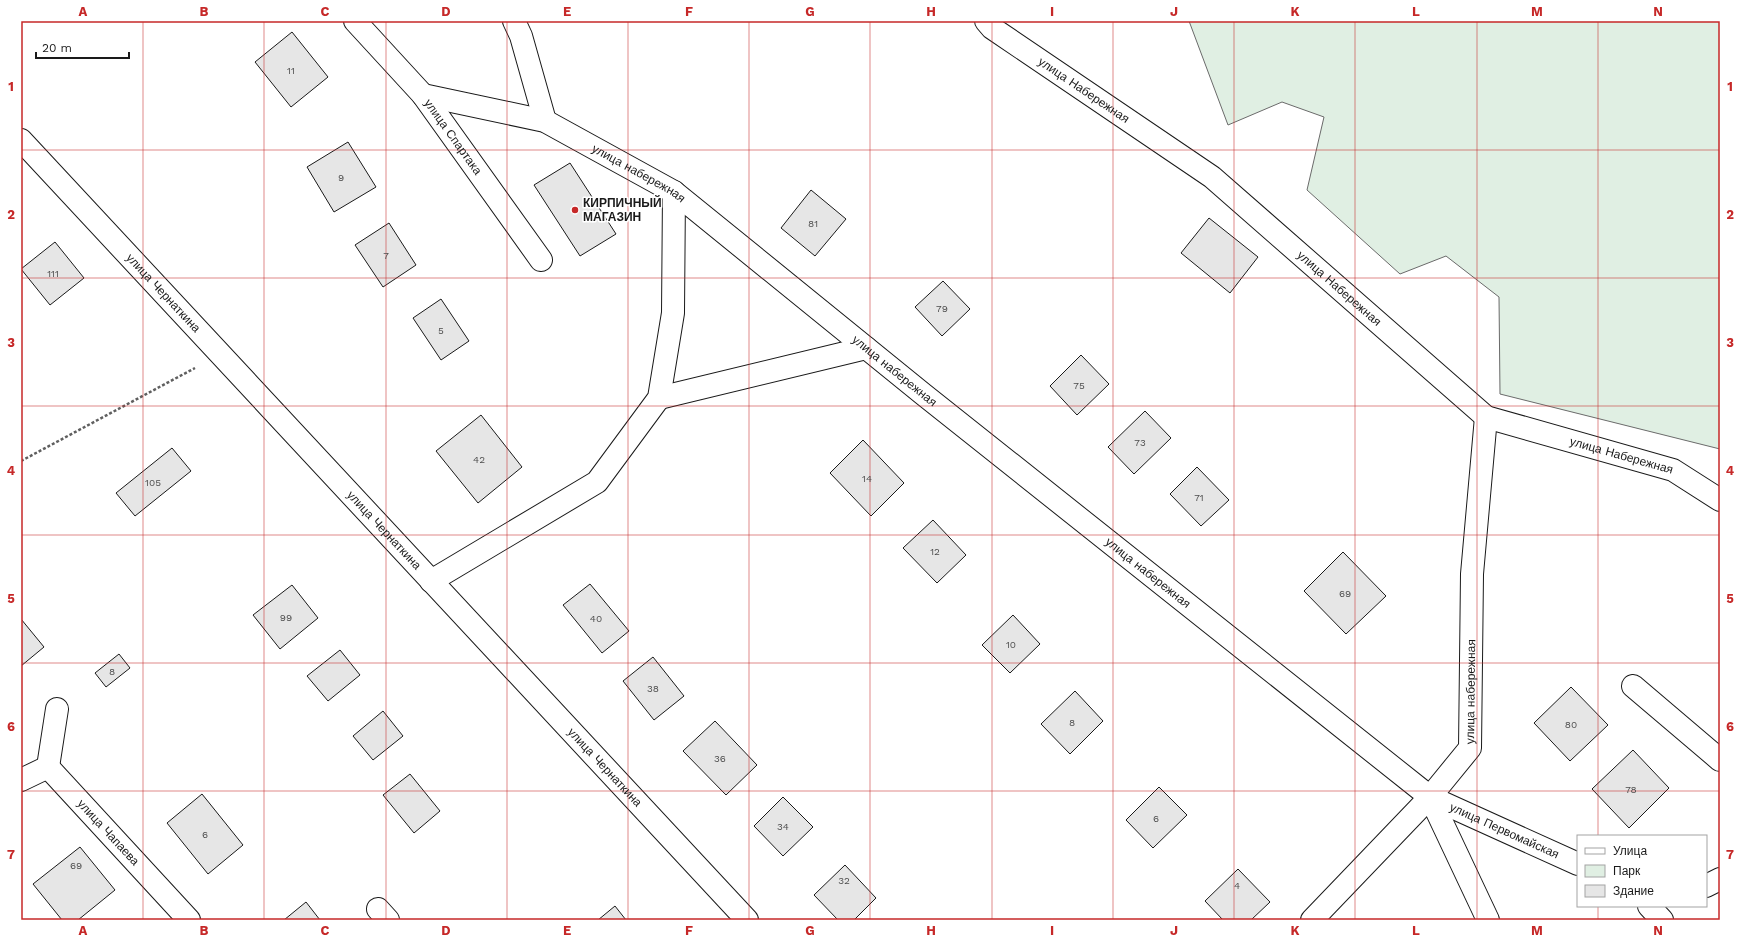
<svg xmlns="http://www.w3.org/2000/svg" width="1741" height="941" font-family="'Work Sans',sans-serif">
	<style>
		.green { fill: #e0efe3; stroke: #6a6a6a }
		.building { fill: #e6e6e6; stroke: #1a1a1a }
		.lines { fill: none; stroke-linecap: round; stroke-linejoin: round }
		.street-casing { stroke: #1a1a1a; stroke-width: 24 }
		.secondary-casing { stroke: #1a1a1a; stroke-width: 24 }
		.path { stroke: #5f5f5f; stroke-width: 2.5; stroke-dasharray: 3 2; stroke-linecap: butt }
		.street { stroke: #fff; stroke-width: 22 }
		.secondary { stroke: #fff; stroke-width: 22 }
		.grid { fill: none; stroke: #c62828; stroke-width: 1; stroke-opacity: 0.55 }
		.poi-dot { fill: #c62828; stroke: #fff; stroke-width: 1.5 }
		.labels { text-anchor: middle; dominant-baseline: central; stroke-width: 3; stroke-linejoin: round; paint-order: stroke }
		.number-label { font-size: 10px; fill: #4d4d4d }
		.street-label { font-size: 12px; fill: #1a1a1a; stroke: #fff }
		.poi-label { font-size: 12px; font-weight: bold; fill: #1a1a1a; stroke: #fff; text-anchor: start }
		.neatline { fill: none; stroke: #c62828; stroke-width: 1.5 }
		.grid-label { font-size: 13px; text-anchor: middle; font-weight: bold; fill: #c62828 }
	</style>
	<rect width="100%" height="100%" fill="#fff"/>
	<path class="green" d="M1189,21h531v428l-220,-55 -1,-97 -53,-41 -46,18 -93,-84 17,-73 -42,-15 -54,23z"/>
	<g class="building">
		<path d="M292,32l36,45 -37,30 -36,-45z"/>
		<path d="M348,142l28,45 -42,25 -27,-45z"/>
		<path d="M570,163l46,71 -36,22 -46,-71z"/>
		<path d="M811,190l35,29 -31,37 -34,-28z"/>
		<path d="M1209,218l49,39 -28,36 -49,-40z"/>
		<path d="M389,223l27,42 -33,22 -28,-42z"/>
		<path d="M55,242l29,36 -34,27 -29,-36z"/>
		<path d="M943,281l27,28 -28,27 -27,-29z"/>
		<path d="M441,299l28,42 -28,19 -28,-42z"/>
		<path d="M1081,355l28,29 -32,31 -27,-29z"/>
		<path d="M1145,411l26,27 -37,36 -26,-27z"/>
		<path d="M481,415l41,52 -44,36 -42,-52z"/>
		<path d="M863,440l41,43 -33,33 -41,-43z"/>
		<path d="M172,448l19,23 -56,45 -19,-23z"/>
		<path d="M1197,467l32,33 -28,26 -31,-32z"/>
		<path d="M933,520l33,35 -29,28 -34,-35z"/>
		<path d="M1343,552l43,44 -40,38 -42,-43z"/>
		<path d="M590,584l39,47 -27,22 -39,-48z"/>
		<path d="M292,585l26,33 -38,31 -27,-34z"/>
		<path d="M1013,615l27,29 -30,29 -28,-28z"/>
		<path d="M21,619l23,28 -23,19z"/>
		<path d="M340,650l20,25 -32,26 -21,-25z"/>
		<path d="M119,654l11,14 -24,19 -11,-14z"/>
		<path d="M653,657l31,39 -30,24 -31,-39z"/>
		<path d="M1571,687l37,38 -38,36 -36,-38z"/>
		<path d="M1075,691l28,30 -33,33 -29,-30z"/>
		<path d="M383,711l20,25 -30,24 -20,-24z"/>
		<path d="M715,721l42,44 -31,30 -43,-44z"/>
		<path d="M1633,750l36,38 -40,40 -37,-39z"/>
		<path d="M410,774l30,37 -26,22 -31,-38z"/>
		<path d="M1159,787l28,28 -34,33 -27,-28z"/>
		<path d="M202,794l41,51 -35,29 -41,-51z"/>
		<path d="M783,797l30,30 -30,29 -29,-30z"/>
		<path d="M80,847l35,43 -37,30h-16l-29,-36z"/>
		<path d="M845,865l31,33 -22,22h-16l-24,-25z"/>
		<path d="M1238,869l32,33 -19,18h-28l-18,-19z"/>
		<path d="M306,902l14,18h-36z"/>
		<path d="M615,906l11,14h-28z"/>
	</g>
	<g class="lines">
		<g class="street-casing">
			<g id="street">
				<path id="s1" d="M355,21l68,74 118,165"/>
				<path d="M514,21l7,15 24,85"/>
				<path id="s2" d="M986,21l6,7 220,149 274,240 187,53 47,30"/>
				<path id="s3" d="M423,95l122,26 129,71 249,202 507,403 148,67"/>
				<path d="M659,398l207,-50"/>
				<path d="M431,581l166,-99 62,-84 14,-85 1,-121"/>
				<path d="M1633,686l87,74"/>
				<path d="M48,767l9,-58"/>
				<path id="s4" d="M21,780l27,-13 141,153"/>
				<path d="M1430,797l58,123"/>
				<path d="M1706,886l14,-7"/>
				<path d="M1649,906l13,14"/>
				<path d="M378,909l10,11"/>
				<path id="s5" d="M1312,920l118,-123 40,-49 2,-174 14,-157"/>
			</g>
		</g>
		<g class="secondary-casing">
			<g id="secondary">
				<path id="s6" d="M21,140l726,780"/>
			</g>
		</g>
		<path class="path" d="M21,461l174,-93"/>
		<use href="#street" class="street"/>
		<use href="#secondary" class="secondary"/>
	</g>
	<path class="grid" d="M143,21v899M264,21v899M386,21v899M507,21v899M628,21v899M749,21v899M870,21v899M992,21v899M1113,21v899M1234,21v899M1355,21v899M1477,21v899M1598,21v815M21,150h1699M21,278h1699M21,406h1699M21,535h1699M21,663h1699M21,791h1699M1598,906v14"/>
	<circle class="poi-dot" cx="575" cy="210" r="4"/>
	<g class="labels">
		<g class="number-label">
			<text x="291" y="70">11</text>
			<text x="341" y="177">9</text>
			<text x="813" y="223">81</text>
			<text x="386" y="255">7</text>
			<text x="53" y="273">111</text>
			<text x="942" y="308">79</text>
			<text x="441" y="330">5</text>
			<text x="1079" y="385">75</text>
			<text x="1140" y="442">73</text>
			<text x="479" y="459">42</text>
			<text x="867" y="478">14</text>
			<text x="153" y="482">105</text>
			<text x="1199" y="497">71</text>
			<text x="935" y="551">12</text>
			<text x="1345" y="593">69</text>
			<text x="286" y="617">99</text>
			<text x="596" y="618">40</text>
			<text x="1011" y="644">10</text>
			<text x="112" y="671">8</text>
			<text x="653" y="688">38</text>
			<text x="1072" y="722">8</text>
			<text x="1571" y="724">80</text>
			<text x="720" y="758">36</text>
			<text x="1631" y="789">78</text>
			<text x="1156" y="818">6</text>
			<text x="783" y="826">34</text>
			<text x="205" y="834">6</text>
			<text x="76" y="865">69</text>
			<text x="844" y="880">32</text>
			<text x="1237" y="885">4</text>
		</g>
		<g class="street-label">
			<text stroke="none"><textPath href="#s2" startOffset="120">улица Набережная</textPath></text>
			<text stroke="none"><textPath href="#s1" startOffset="152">улица Спартака</textPath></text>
			<text stroke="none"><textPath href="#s3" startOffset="232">улица набережная</textPath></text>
			<text stroke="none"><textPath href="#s2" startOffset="444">улица Набережная</textPath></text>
			<text stroke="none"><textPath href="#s6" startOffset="209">улица Чернаткина</textPath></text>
			<text stroke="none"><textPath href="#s3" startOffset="556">улица набережная</textPath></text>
			<text stroke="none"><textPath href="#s2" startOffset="780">улица Набережная</textPath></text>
			<text stroke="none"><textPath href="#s6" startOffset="533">улица Чернаткина</textPath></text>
			<text stroke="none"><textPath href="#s3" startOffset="880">улица набережная</textPath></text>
			<text stroke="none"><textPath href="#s5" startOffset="290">улица набережная</textPath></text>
			<text stroke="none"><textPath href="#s6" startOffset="857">улица Чернаткина</textPath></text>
			<text stroke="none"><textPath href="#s3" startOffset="1322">улица Первомайская</textPath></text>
			<text stroke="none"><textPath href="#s4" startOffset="119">улица Чапаева</textPath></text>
		</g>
		<g class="poi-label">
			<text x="583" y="203">КИРПИЧНЫЙ<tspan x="583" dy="14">МАГАЗИН</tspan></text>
		</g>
	</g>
	<rect width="1741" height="941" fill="none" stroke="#ffffff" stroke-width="44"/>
	<rect x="1577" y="835" width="130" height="72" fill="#ffffff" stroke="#a3a3a3"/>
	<rect x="1585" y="848" width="20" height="6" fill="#ffffff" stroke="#a3a3a3"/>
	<text x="1613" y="855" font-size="12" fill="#1a1a1a">Улица</text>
	<rect x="1585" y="865" width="20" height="12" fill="#e0efe3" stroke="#a3a3a3"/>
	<text x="1613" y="875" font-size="12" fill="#1a1a1a">Парк</text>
	<rect x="1585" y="885" width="20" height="12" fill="#e6e6e6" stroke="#a3a3a3"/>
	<text x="1613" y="895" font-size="12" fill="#1a1a1a">Здание</text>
	<path d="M36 52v6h93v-6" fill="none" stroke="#1a1a1a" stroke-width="2"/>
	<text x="42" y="52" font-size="12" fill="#1a1a1a" stroke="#ffffff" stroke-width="3" paint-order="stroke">20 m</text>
	<rect x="22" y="22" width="1697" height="897" class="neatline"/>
	<g class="grid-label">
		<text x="83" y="16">A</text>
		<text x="204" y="16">B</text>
		<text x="325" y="16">C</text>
		<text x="446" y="16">D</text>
		<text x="567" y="16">E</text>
		<text x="689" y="16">F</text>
		<text x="810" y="16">G</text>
		<text x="931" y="16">H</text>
		<text x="1052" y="16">I</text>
		<text x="1174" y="16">J</text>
		<text x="1295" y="16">K</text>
		<text x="1416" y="16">L</text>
		<text x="1537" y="16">M</text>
		<text x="1658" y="16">N</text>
		<text x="11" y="91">1</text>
		<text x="1730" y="91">1</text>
		<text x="11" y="219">2</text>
		<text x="1730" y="219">2</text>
		<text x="11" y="347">3</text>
		<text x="1730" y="347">3</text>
		<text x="11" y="475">4</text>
		<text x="1730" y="475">4</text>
		<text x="11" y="603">5</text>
		<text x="1730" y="603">5</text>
		<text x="11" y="731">6</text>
		<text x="1730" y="731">6</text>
		<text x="11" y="859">7</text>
		<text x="1730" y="859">7</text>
		<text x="83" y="935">A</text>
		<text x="204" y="935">B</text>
		<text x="325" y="935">C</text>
		<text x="446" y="935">D</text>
		<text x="567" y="935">E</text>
		<text x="689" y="935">F</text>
		<text x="810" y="935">G</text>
		<text x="931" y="935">H</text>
		<text x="1052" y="935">I</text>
		<text x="1174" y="935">J</text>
		<text x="1295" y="935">K</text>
		<text x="1416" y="935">L</text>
		<text x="1537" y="935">M</text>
		<text x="1658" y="935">N</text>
	</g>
</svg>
